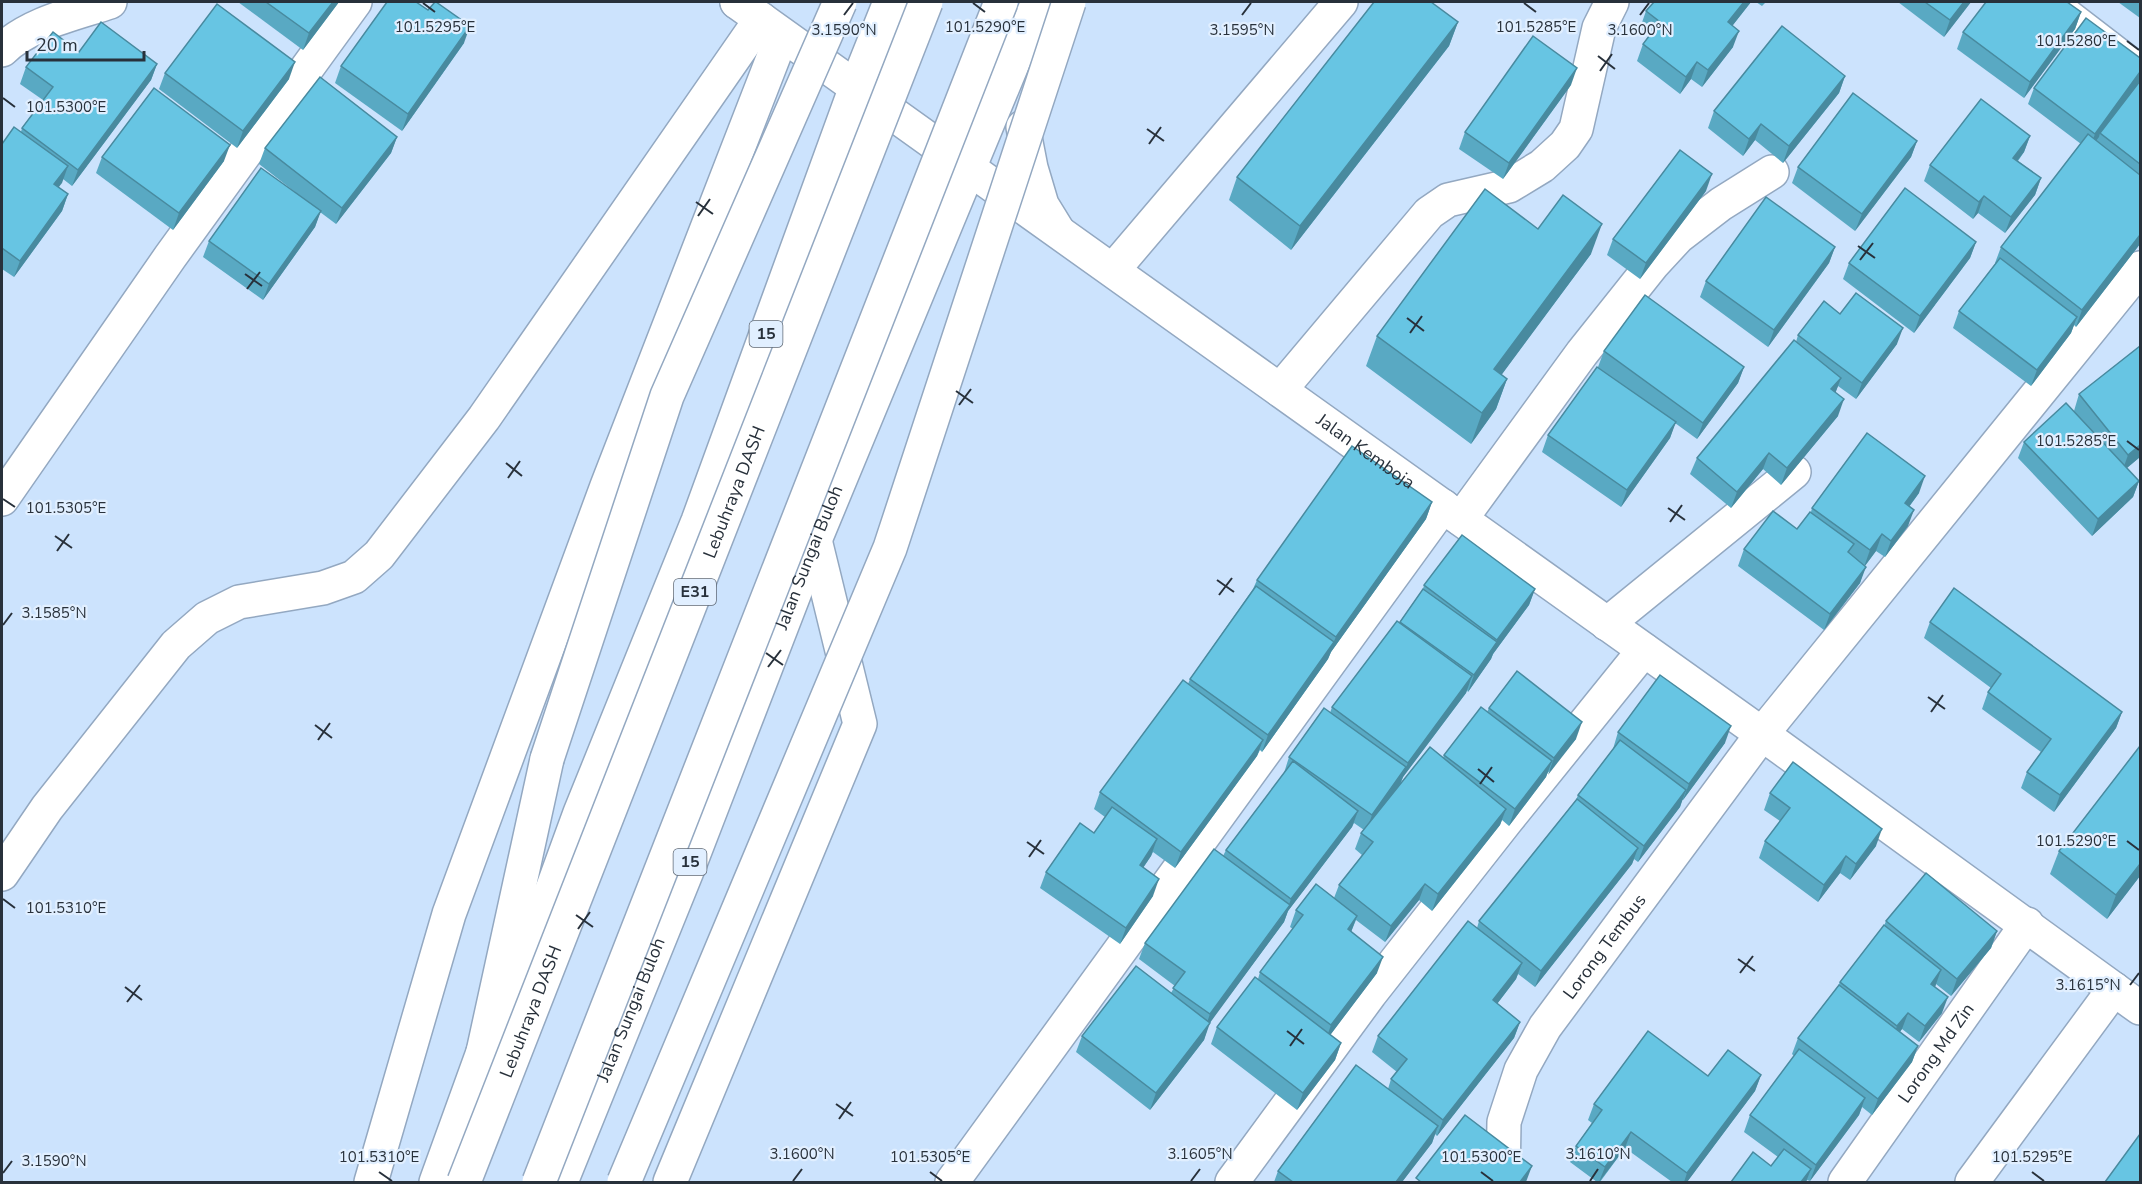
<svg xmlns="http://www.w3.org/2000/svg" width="2142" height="1184" font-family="'Nunito Sans',sans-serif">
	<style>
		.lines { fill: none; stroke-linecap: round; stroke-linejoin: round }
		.minor-casing { stroke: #93a8c1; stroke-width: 36 }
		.secondary-casing { stroke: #93a8c1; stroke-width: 36 }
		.trunk-casing { stroke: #93a8c1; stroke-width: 36 }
		.motorway-casing { stroke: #93a8c1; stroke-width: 36 }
		.minor { stroke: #fff; stroke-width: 33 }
		.secondary { stroke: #fff; stroke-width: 33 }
		.trunk { stroke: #fff; stroke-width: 33 }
		.motorway { stroke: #fff; stroke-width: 33 }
		.motorway-bridge-casing { stroke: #93a8c1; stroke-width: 36; stroke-linecap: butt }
		.motorway-bridge { stroke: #fff; stroke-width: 33 }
		.wall { fill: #59a9c3 }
		.shaded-wall { fill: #488a9f }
		.building { fill: #67c5e3; stroke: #488a9f; stroke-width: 1.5 }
		.ticks { fill: none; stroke: #28313b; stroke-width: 2 }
		.labels { text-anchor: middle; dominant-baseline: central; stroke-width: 4.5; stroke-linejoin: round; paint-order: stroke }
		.shield { fill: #e1efff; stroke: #606a76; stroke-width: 1.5 }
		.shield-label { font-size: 16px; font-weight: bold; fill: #28313b }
		.street-label { font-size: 18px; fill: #28313b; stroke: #e1efff }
		.ticks-label { font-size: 15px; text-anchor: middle; fill: #28313b; stroke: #e1efff; stroke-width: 4.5; stroke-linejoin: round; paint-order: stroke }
	</style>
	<rect width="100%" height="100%" fill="#cce3fd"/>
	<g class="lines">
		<g class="minor-casing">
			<g id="minor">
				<path d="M2049,2l91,70"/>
				<path d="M2,50c28,-27 72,-36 108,-48"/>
				<path id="s1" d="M970,169l792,565 378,274"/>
				<path d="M1113,270l228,-268"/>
				<path d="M1280,390l149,-177 19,-13 61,-14 33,-20 23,-21 11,-16 23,-101 13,-26"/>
				<path d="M2,499l168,-242 185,-255"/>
				<path d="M1461,519l121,-166 71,-89 25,-27 43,-33 51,-32"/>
				<path d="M1607,624l187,-152"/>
				<path d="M2,874l45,-66 129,-163 31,-27 32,-16 84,-14 31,-11 25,-22 105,-137 277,-399"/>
				<path d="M371,1182l78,-268 158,-428 175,-451"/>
				<path d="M670,1182l190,-458 -45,-184"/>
				<path d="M952,1182l491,-676"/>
				<path d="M1232,1182l138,-188 136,-173 138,-171"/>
				<path id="s2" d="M1503,1182l1,-60 17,-52 24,-43 217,-293 378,-466"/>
				<path id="s3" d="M1845,1182l182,-258"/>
				<path d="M1972,1182l142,-193"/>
			</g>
		</g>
		<g class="secondary-casing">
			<path id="secondary" d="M737,2l229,164"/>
		</g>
		<g class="trunk-casing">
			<g id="trunk">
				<path d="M737,2h3"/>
				<path d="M1023,127l8,41 11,37 16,26"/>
				<path d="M436,1182l47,-130 70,-165 27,-74 118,-292 158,-434 34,-85"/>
				<path id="s4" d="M561,1182l130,-321 124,-321 223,-538"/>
			</g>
		</g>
		<g class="motorway-casing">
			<path id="motorway" d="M483,1052l64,-293"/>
		</g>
		<use href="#minor" class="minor"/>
		<use href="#secondary" class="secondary"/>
		<use href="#trunk" class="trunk"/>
		<use href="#motorway" class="motorway"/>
		<g class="motorway-bridge-casing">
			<g id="motorway-bridge">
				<path d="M547,759l120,-363 173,-394"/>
				<path id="s5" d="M464,1182l462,-1180"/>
				<path d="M539,1182l462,-1180"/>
				<path d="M624,1182l266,-634 179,-546"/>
			</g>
		</g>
		<use href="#motorway-bridge" class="motorway-bridge"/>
	</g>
	<g class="wall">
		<path d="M238,2h101l-36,48z"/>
		<path d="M1654,2h97l-19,24 1,21 -31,40 -11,-8 -11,15 -43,-33 6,-17 6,-9 -9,-7 6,-17z"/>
		<path d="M1756,2h10l-4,4z"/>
		<path d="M1898,2h73l-27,35z"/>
		<path d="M2118,2h22v16z"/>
		<path d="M428,10l36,33 -62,88 -67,-48 6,-17z"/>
		<path d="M2081,12l-6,17 -51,69 -67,-49 6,-17z"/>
		<path d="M1458,22l-9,24 -158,204 -62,-50 8,-23z"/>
		<path d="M79,52l78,12 -6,16 -79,106 -9,-7 -5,8 10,7 -6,17 -48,66 -12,-8v-125l19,-12 1,-4 21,-28 -23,-16 6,-17z"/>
		<path d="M2140,58v186l-64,83 -2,-2 -3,8 -40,53 -78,-58 6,-17 36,-47v-1l6,-16 80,-103 -53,-40 6,-16z"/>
		<path d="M165,73l124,6 -52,69 -78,-59z"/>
		<path d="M1845,76l-6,17 -56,70 -28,-23 -12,16 -35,-28 6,-17z"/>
		<path d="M1571,85l-68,94 -44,-30 6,-17z"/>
		<path d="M2030,136l-6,16 -6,9 23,17 -6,17 -30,38 -27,-20 -5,6 -49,-38 6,-16z"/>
		<path d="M397,137l-6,16 -55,71 -16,-12 -5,15 -52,73 -60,-43 6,-16 86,-49 -36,-28 6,-16z"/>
		<path d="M1917,141l-6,16 -56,74 -63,-48 6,-16z"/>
		<path d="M102,157l122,4 -51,69 -77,-57z"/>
		<path d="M1706,191l-66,88 -33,-24 6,-16z"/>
		<path d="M1538,229l53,25 -90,121 6,4 -11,30 -25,35 -105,-78 11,-30z"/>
		<path d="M1976,242l-6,16 -56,75 -71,-54 6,-16z"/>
		<path d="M1835,247l-6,16 -61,84 -68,-50 6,-16z"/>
		<path d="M1840,314l57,30 -41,55 -18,-13 -3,7 3,23 -57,69 -18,-16 -32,39 -41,-34 7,-16 99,-116 2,-7z"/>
		<path d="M2140,346v111l-13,11 12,13 -6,16 -41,39 -74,-78 6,-16 50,-31 5,-17z"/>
		<path d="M1604,351l140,16 -6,16 -41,56 -22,-16 -5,15 -49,69 -79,-55 6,-17 50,-68z"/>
		<path d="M1919,493l-10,14 -1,19 -23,31 -9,-6 -11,15 -5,17 -36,47 -86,-64 6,-17 53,-20 14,-17 1,-4z"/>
		<path d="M1432,502l-6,17 -95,133 -3,7 -66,93 -2,-2 -3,6 -82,112 -22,-16 -2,4 -8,12 10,28 -33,48 -80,-56 6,-16 48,-39 11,-16 -11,-8 6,-17 88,-108 2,-5 63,-90 4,-9z"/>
		<path d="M1424,585l111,4 -6,16 -36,49 -2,5 -23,33 -1,-2 -1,3 -63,84 -3,8 43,-27 1,-3 43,-43 2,-4 87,31 -29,35 -1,3 -37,49 -7,-6 -2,5 -68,86 -13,-11 -34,42 -29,-22 -5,12 26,41 -47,62 11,8 -6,17 -38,50 -86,-66 6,-17 41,-48 2,-7 33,-43 -3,-2 6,-17 38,-12 5,-13 23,-30 -7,-6 6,-16 3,-3 -10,-7 -2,4 -64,84 -4,11 -75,101 -5,17 -54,70 -74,-58 6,-16 89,-43 4,-7 -36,-27 6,-16 78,-87 3,-6 58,-77 5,-16 41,-44 2,-6 67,-84 24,-34z"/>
		<path d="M1930,622l192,90 -6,16 -62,84 -33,-24 6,-16 14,-20 -59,-43 6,-17 3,-4 -67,-50z"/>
		<path d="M1618,732l107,11 -42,57h-1l-2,7 -42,55 -4,-3 -2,5 -97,123 -17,-13 -2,5 -19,25 23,18 -6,16 -77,98 -2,-2 -3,9 -30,39h-128l4,-11 110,-82 3,-10 6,-7 -25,-20 6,-16 99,-108 2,-7 97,-121 2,-5 35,-46z"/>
		<path d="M1770,793l106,53 -26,34 -10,-7 -22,29 -59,-44 6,-17 15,-20 -16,-11z"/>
		<path d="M2059,851l81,25 -33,43 -57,-45z"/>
		<path d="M1886,921l111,10 -6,17 -40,48 -15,-12 -1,3 7,26 -23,29 -17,-13 -2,3 18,14 -6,16 -40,53 -10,-8 -3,8 -49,66 -3,-1 -1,2h-75l40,-16 7,-9 -34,-25 6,-17 44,-59 -2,-2 6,-16 40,-52 2,-4 44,-56z"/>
		<path d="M1761,1075l-6,16 -68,91h-15l-47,-34 -25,34h-3l-27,-20 6,-16 16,-23 -4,-3 6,-16 114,-28z"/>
	</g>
	<g class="shaded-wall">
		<path d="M333,2h6l-36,48 6,-17z"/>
		<path d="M1744,2h7l-29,37 6,-17z"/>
		<path d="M1964,2h7l-27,35 6,-17z"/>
		<path d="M2081,12l-6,17 -51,69 6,-16z"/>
		<path d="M1458,22l-9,24 -158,204 9,-24z"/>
		<path d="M470,26l-6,17 -62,88 6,-17z"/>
		<path d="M1739,31l-6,16 -31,40 6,-17z"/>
		<path d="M295,62l-6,17 -52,69 6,-17z"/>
		<path d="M1697,62l-6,17 -11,15 6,-17z"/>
		<path d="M157,64l-6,16 -79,106 6,-16z"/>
		<path d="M1577,68l-6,17 -68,94 6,-16z"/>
		<path d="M2140,72v9l-40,52 -1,4 -10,13 6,-16z"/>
		<path d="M1845,76l-6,17 -56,70 6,-17z"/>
		<path d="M1761,124l-6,16 -12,16 6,-17z"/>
		<path d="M2030,136l-6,16 -17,22 6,-16z"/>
		<path d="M397,137l-6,16 -55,71 6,-16z"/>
		<path d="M1917,141l-6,16 -56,74 7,-17z"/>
		<path d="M230,145l-6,16 -51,69 6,-17z"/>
		<path d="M68,166l-6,17 -14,18 6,-17z"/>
		<path d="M1712,174l-6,17 -66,88 6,-16z"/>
		<path d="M2041,178l-6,17 -30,38 6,-16z"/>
		<path d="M68,194l-6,17 -48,66 6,-16z"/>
		<path d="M1984,196l-6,17 -5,6 6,-17z"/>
		<path d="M321,211l-6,16 -52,73 6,-16z"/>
		<path d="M1602,224l-11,30 -108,146 11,-31z"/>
		<path d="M2140,235v9l-64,83 6,-17z"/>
		<path d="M1976,242l-6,16 -56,75 6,-17z"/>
		<path d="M1835,247l-6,16 -61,84 6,-17z"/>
		<path d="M2077,317l-6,16 -40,53 6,-16z"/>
		<path d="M1903,328l-6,16 -41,55 6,-16z"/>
		<path d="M1744,367l-6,16 -41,56 6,-16z"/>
		<path d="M1841,378l-6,16 -4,-5z"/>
		<path d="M1507,379l-11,30 -25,35 11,-31z"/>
		<path d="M1844,399l-6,17 -57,69 6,-17z"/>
		<path d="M1676,422l-6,16 -49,69 6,-17z"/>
		<path d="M2140,445v12l-18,15 6,-17z"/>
		<path d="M1769,453l-6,16 -32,39 6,-16z"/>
		<path d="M1925,476l-6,17 -20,27 6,-17z"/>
		<path d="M2139,481l-6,16 -41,39 6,-17z"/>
		<path d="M1432,502l-6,17 -95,133 -3,7 -66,93 6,-17 65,-92 3,-6z"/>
		<path d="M1914,510l-6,16 -23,31 6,-16z"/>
		<path d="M1882,534l-6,17 -12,16 6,-17z"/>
		<path d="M1866,567l-6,16 -36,47 6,-16z"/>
		<path d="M1535,589l-6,16 -36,49 -2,5 -23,33 6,-17 22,-31 1,-4z"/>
		<path d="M1472,676l-6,17 -63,84 -3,7 -34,48 6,-17 33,-46 3,-6z"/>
		<path d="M2122,712l-6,16 -62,84 6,-17z"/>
		<path d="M1582,722l-6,17 -28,36 6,-17z"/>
		<path d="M1731,726l-6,17 -42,57 6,-16z"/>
		<path d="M1263,740l-6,16 -82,112 6,-16z"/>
		<path d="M1552,761l-6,16 -37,49 6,-17z"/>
		<path d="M1686,790l-6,17 -42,55 6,-16z"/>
		<path d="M1506,809l-6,16 -68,86 6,-17z"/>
		<path d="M1358,811l-6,16 -64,84 -4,11 -80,109 6,-17 77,-104 4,-11z"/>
		<path d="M1882,829l-6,17 -26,34 6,-16z"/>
		<path d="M1157,839l-6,17 -17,25 6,-16z"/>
		<path d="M1638,848l-6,16 -97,123 6,-16z"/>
		<path d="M1846,856l-6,17 -22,29 6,-17z"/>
		<path d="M2140,864v12l-33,43 9,-24z"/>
		<path d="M1159,879l-6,17 -33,48 6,-16z"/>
		<path d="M1425,884l-6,16 -34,42 6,-16z"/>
		<path d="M1357,916l-6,16 -3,-3z"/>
		<path d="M1997,931l-6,17 -40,48 6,-17z"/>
		<path d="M1383,957l-6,16 -52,69 6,-17z"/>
		<path d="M1522,963l-6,16 -29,38 6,-17z"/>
		<path d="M1941,970l-6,17 -4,-3z"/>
		<path d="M1948,997l-6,16 -23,29 6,-16z"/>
		<path d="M1908,1013l-6,16 -11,14 6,-17z"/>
		<path d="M1520,1022l-6,16 -77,98 6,-16z"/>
		<path d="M1210,1023l-6,17 -54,70 6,-17z"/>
		<path d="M1341,1043l-6,17 -38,50 6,-17z"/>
		<path d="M1918,1046l-6,16 -40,53 6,-16z"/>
		<path d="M1761,1075l-6,16 -68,91h-3l3,-9z"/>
		<path d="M1865,1098l-6,17 -49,66 6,-16z"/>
		<path d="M1438,1126l-6,17 -30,39h-6z"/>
		<path d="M1631,1132l-6,16 -26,34 6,-15z"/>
		<path d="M1532,1166l-6,16h-6z"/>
		<path d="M1811,1169l-5,13h-5z"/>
	</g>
	<g class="building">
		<path d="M266,2h67l-24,31z"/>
		<path d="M387,2h29l12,8 7,-8h1l34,24 -62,88 -67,-48z"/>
		<path d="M1374,2h57l27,20 -158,204 -63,-49z"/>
		<path d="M1654,2h90l-16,20 11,9 -31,39 -11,-8 -11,15 -43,-33 17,-22 -14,-11z"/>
		<path d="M1925,2h39l-14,18z"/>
		<path d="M1986,2h81l14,10 -51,70 -67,-50z"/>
		<path d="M217,4l78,58 -52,69 -78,-58z"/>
		<path d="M2086,18l54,40v14l-45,62 -61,-46z"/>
		<path d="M101,22l56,42 -79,106 -56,-42 31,-41 -27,-20 27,-35 26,20z"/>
		<path d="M1782,26l63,50 -56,70 -28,-22 -12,15 -35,-28z"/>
		<path d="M1533,36l44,32 -68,95 -44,-31z"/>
		<path d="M320,77l77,60 -55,71 -77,-60z"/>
		<path d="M2140,81v83l-40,-31z"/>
		<path d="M154,88l76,57 -51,68 -77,-56z"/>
		<path d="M1853,93l64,48 -55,73 -64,-47z"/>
		<path d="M1981,99l49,37 -17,22 28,20 -30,39 -27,-21 -5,6 -49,-37z"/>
		<path d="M14,127l54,39 -14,18 14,10 -48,67 -18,-13v-104z"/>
		<path d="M2088,134l52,41v60l-58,75 -81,-63z"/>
		<path d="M1680,150l32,24 -66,89 -33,-24z"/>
		<path d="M261,168l60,43 -52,73 -60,-43z"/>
		<path d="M1905,188l71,54 -56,74 -71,-53z"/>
		<path d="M1485,189l53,40 25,-34 39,29 -108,145 13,10 -25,34 -105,-77z"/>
		<path d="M1766,197l69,50 -61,83 -68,-49z"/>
		<path d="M2000,258l77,59 -40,53 -78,-59z"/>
		<path d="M1856,293l47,35 -41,55 -64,-48 26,-34 16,13z"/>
		<path d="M1645,295l99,72 -41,56 -99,-72z"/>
		<path d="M1794,340l47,38 -10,11 13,10 -57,69 -18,-15 -32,39 -40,-34z"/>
		<path d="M2140,346v99l-12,10 -49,-61z"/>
		<path d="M1597,367l79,55 -49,68 -79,-55z"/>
		<path d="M2066,403l73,78 -41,38 -74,-77z"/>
		<path d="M1867,433l58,43 -20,27 9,7 -23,31 -9,-7 -12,16 -58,-42z"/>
		<path d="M1352,446l80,56 -96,135 -79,-57z"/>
		<path d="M1773,511l24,18 13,-17 44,32 -6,8 18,15 -36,47 -86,-65z"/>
		<path d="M1462,535l73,54 -38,51 -73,-55z"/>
		<path d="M1256,586l78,56 -66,93 -78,-56z"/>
		<path d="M1954,588l168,124 -62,83 -33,-23 24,-33 -63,-47 13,-18 -71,-52z"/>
		<path d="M1423,589l74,53 -23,33 -74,-53z"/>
		<path d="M1397,621l75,55 -64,87 -76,-56z"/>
		<path d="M1517,671l65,51 -28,36 -65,-50z"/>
		<path d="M1660,675l71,51 -42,58 -71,-52z"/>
		<path d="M1183,680l80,60 -82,112 -81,-60z"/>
		<path d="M1481,707l71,54 -37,48 -71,-54z"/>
		<path d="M1324,708l82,59 -34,48 -83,-58z"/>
		<path d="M1620,740l66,50 -42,56 -66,-51z"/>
		<path d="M2140,746v118l-24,31 -57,-44z"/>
		<path d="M1430,747l76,62 -68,85 -13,-10 -34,42 -52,-41 34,-43 -12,-9z"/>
		<path d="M1293,761l65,50 -67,88 -65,-49z"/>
		<path d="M1793,762l89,67 -26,35 -10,-8 -22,29 -59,-44 25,-33 -20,-15z"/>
		<path d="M1577,799l61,49 -97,123 -62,-50z"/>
		<path d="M1112,807l45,32 -17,26 19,14 -33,49 -80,-56 34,-49 14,10z"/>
		<path d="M1214,849l76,56 -80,109 -37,-26 12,-16 -40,-29z"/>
		<path d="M1926,873l71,58 -40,48 -71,-58z"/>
		<path d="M1316,884l41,32 -9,13 35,28 -52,68 -71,-53 43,-57 -7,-5z"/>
		<path d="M1468,921l54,42 -29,37 27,22 -77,98 -52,-41 16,-20 -29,-23z"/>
		<path d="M1884,925l57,45 -10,14 17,13 -23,29 -17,-13 -11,13 -57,-44z"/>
		<path d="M1136,966l74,57 -54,70 -74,-57z"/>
		<path d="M1255,977l86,66 -38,50 -86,-66z"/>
		<path d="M1839,985l79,61 -40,53 -80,-61z"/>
		<path d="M1648,1031l60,45 20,-26 33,25 -74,98 -56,-41 -26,35 -29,-21 26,-36 -8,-6z"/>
		<path d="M1799,1049l66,49 -49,67 -66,-50z"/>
		<path d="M1356,1065l82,61 -42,56h-103l-15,-11z"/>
		<path d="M1465,1115l67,51 -12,16h-99l-5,-4z"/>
		<path d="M2140,1134v48h-35z"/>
		<path d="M1784,1149l27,20 -10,13h-70l22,-30 18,14z"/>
	</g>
	<path class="ticks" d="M423,3l12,9M973,3l12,9M1524,3l12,9M844,15l9,-12M1242,15l9,-12M1640,15l9,-12M2127,41l12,9M1598,56l17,13M1600,71l12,-17M3,98l12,9M1147,129l17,12M1149,144l12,-17M696,202l17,12M698,216l12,-17M1858,246l17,12M1860,260l13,-17M245,274l17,12M247,289l13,-17M1407,318l17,13M1410,333l12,-17M956,391l17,12M959,405l12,-16M2127,441l12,9M506,463l16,13M508,478l12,-17M3,499l12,8M1668,508l17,12M1670,522l12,-17M55,536l17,12M57,551l12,-17M1217,580l17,12M1219,595l13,-17M3,625l9,-12M766,653l17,12M768,667l13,-17M1928,697l17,12M1931,712l12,-17M315,725l17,13M318,740l12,-17M1478,769l16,13M1480,784l12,-17M2127,841l12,9M1027,842l17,12M1029,857l12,-17M3,899l12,9M576,915l17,12M578,929l12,-17M1738,959l17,12M1740,973l13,-17M2130,985l9,-12M125,987l17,13M127,1002l13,-17M1287,1031l17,13M1290,1046l12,-17M836,1104l17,12M839,1119l12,-17M379,1172l13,9M930,1172l12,9M1481,1172l12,9M2032,1172l12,9M3,1173l9,-12M793,1181l9,-12M1191,1181l9,-12M1590,1181l8,-12"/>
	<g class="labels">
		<g class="shield">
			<rect x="749.5" y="321" width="33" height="26" rx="4.5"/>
			<rect x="674" y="579" width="42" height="26" rx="4.5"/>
			<rect x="673.5" y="849" width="33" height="26" rx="4.5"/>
		</g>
		<g class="shield-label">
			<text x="766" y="334">15</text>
			<text x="695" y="592">E31</text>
			<text x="690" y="862">15</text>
		</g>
		<g class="street-label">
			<text stroke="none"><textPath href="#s1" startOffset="486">Jalan Kemboja</textPath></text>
			<text stroke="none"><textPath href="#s5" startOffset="741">Lebuhraya DASH</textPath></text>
			<text stroke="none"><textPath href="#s4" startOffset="672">Jalan Sungai Buloh</textPath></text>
			<text stroke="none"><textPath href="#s2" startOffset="264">Lorong Tembus</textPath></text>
			<text stroke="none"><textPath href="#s4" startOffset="186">Jalan Sungai Buloh</textPath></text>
			<text stroke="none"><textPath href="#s5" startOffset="183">Lebuhraya DASH</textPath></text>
			<text stroke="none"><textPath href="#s3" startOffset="158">Lorong Md Zin</textPath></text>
		</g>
	</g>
	<g class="ticks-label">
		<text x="435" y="32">101.5295°E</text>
		<text x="985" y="32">101.5290°E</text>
		<text x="1536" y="32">101.5285°E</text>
		<text x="1242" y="35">3.1595°N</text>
		<text x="1640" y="35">3.1600°N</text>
		<text x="844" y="35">3.1590°N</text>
		<text x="2076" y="46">101.5280°E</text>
		<text x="66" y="112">101.5300°E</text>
		<text x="2076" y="446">101.5285°E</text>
		<text x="66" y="513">101.5305°E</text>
		<text x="54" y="618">3.1585°N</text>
		<text x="2076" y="846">101.5290°E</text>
		<text x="66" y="913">101.5310°E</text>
		<text x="2088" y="990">3.1615°N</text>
		<text x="802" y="1159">3.1600°N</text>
		<text x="1200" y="1159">3.1605°N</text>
		<text x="1598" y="1159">3.1610°N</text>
		<text x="379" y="1162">101.5310°E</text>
		<text x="930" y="1162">101.5305°E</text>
		<text x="1481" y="1162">101.5300°E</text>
		<text x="2032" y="1162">101.5295°E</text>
		<text x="54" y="1166">3.1590°N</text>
	</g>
	<rect width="2142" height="1184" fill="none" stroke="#28313b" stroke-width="6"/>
	<path d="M27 51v9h117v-9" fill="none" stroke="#28313b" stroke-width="3"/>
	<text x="36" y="51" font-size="18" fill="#28313b" stroke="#e1efff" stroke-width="4.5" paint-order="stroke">20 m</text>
</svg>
